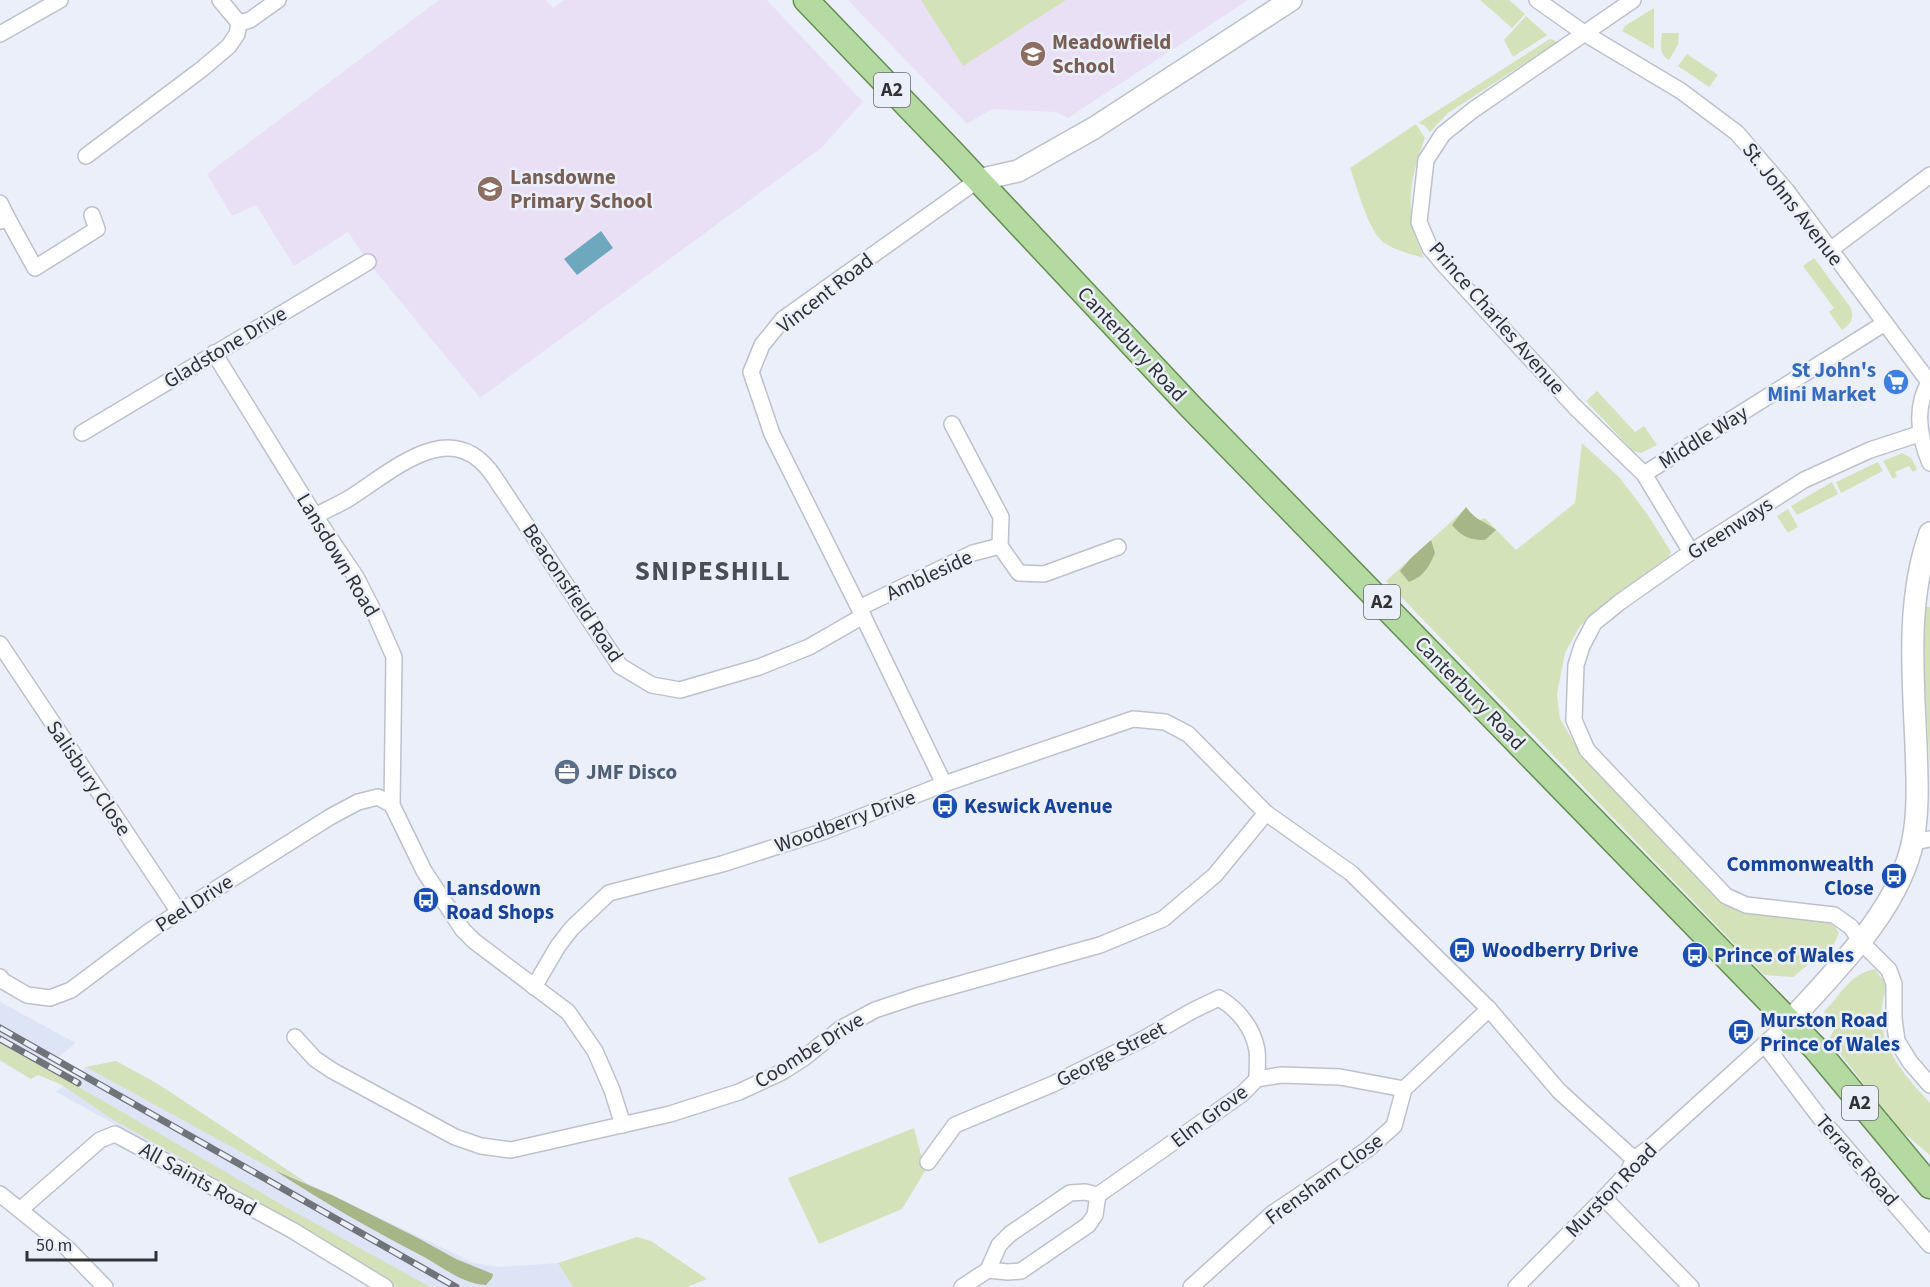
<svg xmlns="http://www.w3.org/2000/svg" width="1930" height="1287" font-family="'Source Sans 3',sans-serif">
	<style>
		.commercial { fill: #eae0f5 }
		.built { fill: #dde4f6 }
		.green { fill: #d4e2b9 }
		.forest { fill: #a6b686 }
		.water { fill: #6ea8be }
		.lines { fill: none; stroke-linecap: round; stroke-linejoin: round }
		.street-casing { stroke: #bdc1cb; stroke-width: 18 }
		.secondary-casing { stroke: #bdc1cb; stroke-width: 24 }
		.primary-casing { stroke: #658e53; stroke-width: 27 }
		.street { stroke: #fff; stroke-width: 15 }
		.secondary { stroke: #fff; stroke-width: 21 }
		.primary { stroke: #b4d9a1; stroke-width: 24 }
		.rail-casing { stroke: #71737a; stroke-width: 7 }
		.rail { stroke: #ebeffa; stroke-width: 4.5; stroke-dasharray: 14; stroke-linecap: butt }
		.labels { text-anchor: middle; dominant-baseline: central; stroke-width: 5; stroke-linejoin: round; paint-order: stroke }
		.shield { fill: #ebeffa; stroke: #686b71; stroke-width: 1.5 }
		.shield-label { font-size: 20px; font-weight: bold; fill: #303236 }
		.education-label { font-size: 21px; font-weight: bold; fill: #785e54; stroke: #ebeffa; text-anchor: start }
		.street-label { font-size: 21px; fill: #303236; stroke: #ebeffa }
		.shop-label { font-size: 21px; font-weight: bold; fill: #366cbe; stroke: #ebeffa; text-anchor: end }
		.service-label { font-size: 21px; font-weight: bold; fill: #4e5e75; stroke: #ebeffa; text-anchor: start }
		.transit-label { font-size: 21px; font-weight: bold; fill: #164399; stroke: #ebeffa; text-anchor: start }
		.district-label { font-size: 27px; font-weight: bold; letter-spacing: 1.5px; fill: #4a4d56; stroke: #ebeffa }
	</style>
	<rect width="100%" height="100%" fill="#ebeffa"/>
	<g class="commercial">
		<path d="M439,0h106l8,8 11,-8h203l96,102 -42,46 -341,250 -112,-136 -20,-30 -54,34 -38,-61 -24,11 -25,-42z"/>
		<path d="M848,0h400l-180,118 -12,-6 -64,-3 -25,15z"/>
	</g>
	<g class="built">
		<path d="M0,1002l76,41 -45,36 -31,-18z"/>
		<path d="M116,1061l42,23 149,99 167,80 25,4 59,-4 15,24h-178l-103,-66 -236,-129 30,-25z"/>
	</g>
	<g class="green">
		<path d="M921,0h145l-103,66z"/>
		<path d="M1480,0h29l16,14 -13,14z"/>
		<path d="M1654,8v41l-32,-18 3,-5z"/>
		<path d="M1526,16l21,19 -34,22 -9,-17z"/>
		<path d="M1662,33h17l-1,12 -9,15c-11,-7 -8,-15 -7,-27z"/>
		<path d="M1550,39l6,2v2l-108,70 -18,19 -5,-6 -7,-3z"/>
		<path d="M1687,54l31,21 -9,12 -31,-21z"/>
		<path d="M1416,124l9,14c-17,47 -21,74 -1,120 -13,-4 -33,-8 -43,-18 -14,-14 -24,-53 -31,-72z"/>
		<path d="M1814,258l37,50c3,11 0,16 -9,22l-13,-18 5,-4 -31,-42z"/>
		<path d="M1597,391l38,41 9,-6 13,19 -16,8 -8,-2 -47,-50z"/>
		<path d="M1582,443l37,34 29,38 23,37 -6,13 -85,61 -15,27 -8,41 3,25 24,40 137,139 104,22 9,5 5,8 -5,11 -41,33 -29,-2 -378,-394 79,-72 12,12 8,-3 31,32 59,-47z"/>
		<path d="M1902,453l9,5 6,11 -4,3 -4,-6 -14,6 2,4 -4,3 -10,-18z"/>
		<path d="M1878,462l5,9 -42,22 -5,-11z"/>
		<path d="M1832,482l6,12 -41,21 -6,-9z"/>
		<path d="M1788,509l10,18 -10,6 -11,-17z"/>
		<path d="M1925,607h5v161l-6,-102z"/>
		<path d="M1875,969l12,17c-18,50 11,82 43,117v52l-30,-25 -62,-79 -8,-14 5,-9 -11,-16c17,-18 26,-38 51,-43z"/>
		<path d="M0,1043l105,59 179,104 146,81h-34l-104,-66 -180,-102 -50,-34 -24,-10 -7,4 -31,-19z"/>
		<path d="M116,1061l42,23 149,99 -33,-13 -188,-103z"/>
		<path d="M914,1128l11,43 -23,38 -83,35 -31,-66z"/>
		<path d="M637,1237l14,4 56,38 -20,8h-114l-15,-24z"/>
	</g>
	<g class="forest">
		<path d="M1466,507c9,13 18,14 30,23l-11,10c-15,0 -23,-3 -33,-15z"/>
		<path d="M1431,540l4,13c-6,14 -11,23 -26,29l-9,-11 11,-13z"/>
		<path d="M274,1170l60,26 84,42 38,21 37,15 -1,4 -6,7c-23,-1 -42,-17 -62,-28 -52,-27 -101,-55 -150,-87z"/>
	</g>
	<path class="water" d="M601,231l12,17 -36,27 -13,-16z"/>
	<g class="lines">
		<g class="street-casing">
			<g id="street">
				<path d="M220,0l19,23"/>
				<path d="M1537,0l47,33 97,58 56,42 49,57 143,192"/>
				<path d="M1633,0l-160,110 -30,24 -17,26 -7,62 11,26 15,18 130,141 69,67 47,78"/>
				<path d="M239,23l11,-3 28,-20"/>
				<path d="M0,34l60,-34"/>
				<path d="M86,156l116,-87 27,-23 8,-12 2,-11"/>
				<path d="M0,203l8,16 -8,2"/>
				<path d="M8,219l27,49 62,-39 -5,-14"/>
				<path d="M1830,250l100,-75"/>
				<path d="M214,353l101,163 41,61 20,39 18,41 -2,148 32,66 39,59 11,11 94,71 27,39 17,39 11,35"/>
				<path d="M1930,381c-16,25 -11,56 0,82"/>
				<path d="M952,424l49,93 -1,29"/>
				<path d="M82,433l286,-171"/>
				<path d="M1919,434l-49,16 -66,30 -113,72 -71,50 -26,21 -12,23 -6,19 -2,55 13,30 139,146 20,9 88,10 17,12 9,14 29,29 5,14v35l3,22 13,21 20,23"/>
				<path d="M1644,474l241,-151"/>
				<path d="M315,516c11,-6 23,-11 33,-17 44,-27 102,-85 145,-24l127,191 32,19 28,5 79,-23 50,-20 54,-31"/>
				<path d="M859,608l114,-55 27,-7 19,27 25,1 74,-27"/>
				<path d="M0,644l179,268"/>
				<path d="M944,784l-81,-168 -91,-182 -21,-62 11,-27 21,-26 195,-139"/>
				<path d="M1913,842l17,-3"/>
				<path d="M0,977l3,4 24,14 23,3 21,-8 80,-60 179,-113 28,-15 20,-5 14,8"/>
				<path d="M534,987l24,-41 14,-18 37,-35 113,-29 103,-33 119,-47 189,-65 32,3 23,12 78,79 85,60 138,136 70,82 75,68"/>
				<path d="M295,1037l20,22 18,12 122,66 26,9 30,4 159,-36 69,-22 43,-20 22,-14 36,-29 35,-19 42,-14 183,-51 63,-26 52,-44 51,-62"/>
				<path d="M1765,1045l56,74 109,126"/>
				<path d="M928,1162l27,-37 98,-41 92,-46 47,-27 27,-13c19,11 34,30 38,52 1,9 0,20 0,29"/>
				<path d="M0,1194l68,55 37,38"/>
				<path d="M1604,1198l87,89"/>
				<path d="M21,1209l79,-69 15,-6 177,96 93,57"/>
				<path d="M988,1270l20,2 13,-1 67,-46 7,-10 3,-20"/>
				<path d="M962,1287l26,-17 11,-25 11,-11 60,-41 15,-1 13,3 144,-101 15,-15 24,-4 59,2 64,12"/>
				<path d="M1191,1287l82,-74 95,-64 26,-23 10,-37 85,-80"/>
				<path d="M1516,1287l88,-89 24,-26 6,-13 19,-14 136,-123"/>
			</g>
		</g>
		<g class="secondary-casing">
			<g id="secondary">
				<path d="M978,180l40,-9 76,-43 197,-128"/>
				<path d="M1789,1022c45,-50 111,-113 124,-182 6,-31 4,-63 3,-95 -3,-71 -10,-144 14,-212"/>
			</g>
		</g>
		<g class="primary-casing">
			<path id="primary" d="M806,0l146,152 238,254 626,643 114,137"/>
		</g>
		<use href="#street" class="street"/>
		<use href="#secondary" class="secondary"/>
		<use href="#primary" class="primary"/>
		<g class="rail-casing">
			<g id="rail">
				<path d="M0,1028l456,259"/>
				<path d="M0,1039l78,44"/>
			</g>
		</g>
		<use href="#rail" class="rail"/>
	</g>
	<defs>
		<g id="school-disc" transform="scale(1.35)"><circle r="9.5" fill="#8d6e63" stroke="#ebeffa"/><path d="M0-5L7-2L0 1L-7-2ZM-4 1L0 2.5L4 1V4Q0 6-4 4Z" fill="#fff"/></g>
		<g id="supermarket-disc" transform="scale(1.35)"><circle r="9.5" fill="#3f7fe0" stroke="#ebeffa"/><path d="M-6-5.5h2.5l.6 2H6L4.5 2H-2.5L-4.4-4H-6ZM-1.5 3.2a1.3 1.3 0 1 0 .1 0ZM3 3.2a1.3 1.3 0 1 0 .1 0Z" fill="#fff"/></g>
		<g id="office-disc" transform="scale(1.35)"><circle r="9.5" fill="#5c6f8a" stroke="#ebeffa"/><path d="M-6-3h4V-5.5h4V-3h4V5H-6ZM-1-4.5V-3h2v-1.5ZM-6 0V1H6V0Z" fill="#fff"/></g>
		<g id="bus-disc" transform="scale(1.35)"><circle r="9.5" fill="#1a4fb4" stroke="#ebeffa"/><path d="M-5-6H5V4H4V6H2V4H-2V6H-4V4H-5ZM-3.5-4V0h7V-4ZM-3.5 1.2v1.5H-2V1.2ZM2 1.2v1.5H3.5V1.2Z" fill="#fff"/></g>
	</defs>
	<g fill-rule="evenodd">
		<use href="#school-disc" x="1033" y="54"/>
		<use href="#school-disc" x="490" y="189"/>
		<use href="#supermarket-disc" x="1896" y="382"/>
		<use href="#office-disc" x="567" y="772"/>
		<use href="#bus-disc" x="945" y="806"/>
		<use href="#bus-disc" x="1894" y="876"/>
		<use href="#bus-disc" x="426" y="900"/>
		<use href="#bus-disc" x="1462" y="950"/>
		<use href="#bus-disc" x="1695" y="955"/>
		<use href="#bus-disc" x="1741" y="1032"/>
	</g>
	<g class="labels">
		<g class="shield">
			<rect x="874" y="73" width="36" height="34" rx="4.5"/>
			<rect x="1364" y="585" width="36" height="34" rx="4.5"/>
			<rect x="1842" y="1086" width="36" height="34" rx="4.5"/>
		</g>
		<g class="shield-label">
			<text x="892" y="90">A2</text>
			<text x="1382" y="602">A2</text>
			<text x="1860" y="1103">A2</text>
		</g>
		<g class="education-label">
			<text x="1052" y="42">Meadowfield<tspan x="1052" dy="24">School</tspan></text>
			<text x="510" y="177">Lansdowne<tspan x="510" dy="24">Primary School</tspan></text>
		</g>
		<g class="street-label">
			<text transform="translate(1793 204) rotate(52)">St. Johns Avenue</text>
			<text transform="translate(825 293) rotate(-38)">Vincent Road</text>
			<text transform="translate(1497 318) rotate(49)">Prince Charles Avenue</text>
			<text transform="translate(1132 344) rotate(47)">Canterbury Road</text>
			<text transform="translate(225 347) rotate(-31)">Gladstone Drive</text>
			<text transform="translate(1703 437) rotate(-32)">Middle Way</text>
			<text transform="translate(1730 528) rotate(-33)">Greenways</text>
			<text transform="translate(338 555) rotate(59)">Lansdown Road</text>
			<text transform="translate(929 575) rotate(-25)">Ambleside</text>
			<text transform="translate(573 593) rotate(56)">Beaconsfield Road</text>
			<text transform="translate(1470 693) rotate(46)">Canterbury Road</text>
			<text transform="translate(89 778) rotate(56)">Salisbury Close</text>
			<text transform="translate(845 821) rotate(-20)">Woodberry Drive</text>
			<text transform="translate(194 903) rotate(-33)">Peel Drive</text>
			<text transform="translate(809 1050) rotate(-32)">Coombe Drive</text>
			<text transform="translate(1111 1054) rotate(-27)">George Street</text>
			<text transform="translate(1209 1116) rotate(-37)">Elm Grove</text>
			<text transform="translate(1857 1160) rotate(49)">Terrace Road</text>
			<text transform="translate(198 1179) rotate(29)">All Saints Road</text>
			<text transform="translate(1324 1179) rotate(-36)">Frensham Close</text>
			<text transform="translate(1611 1190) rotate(-46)">Murston Road</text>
		</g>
		<g class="shop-label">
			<text x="1876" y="370">St John's<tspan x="1876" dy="24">Mini Market</tspan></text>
		</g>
		<g class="service-label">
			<text x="586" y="772">JMF Disco</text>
		</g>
		<g class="transit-label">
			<text x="964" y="806">Keswick Avenue</text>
			<text x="1874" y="864" text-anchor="end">Commonwealth<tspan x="1874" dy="24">Close</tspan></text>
			<text x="446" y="888">Lansdown<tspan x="446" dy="24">Road Shops</tspan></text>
			<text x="1482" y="950">Woodberry Drive</text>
			<text x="1714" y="955">Prince of Wales</text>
			<text x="1760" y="1020">Murston Road<tspan x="1760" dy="24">Prince of Wales</tspan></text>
		</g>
		<g class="district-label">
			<text x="713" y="571">SNIPESHILL</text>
		</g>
	</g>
	<path d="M27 1251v9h129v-9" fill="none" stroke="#303236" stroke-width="3"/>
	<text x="36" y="1251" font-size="18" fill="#303236" stroke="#ebeffa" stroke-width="4.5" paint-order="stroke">50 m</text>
</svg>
